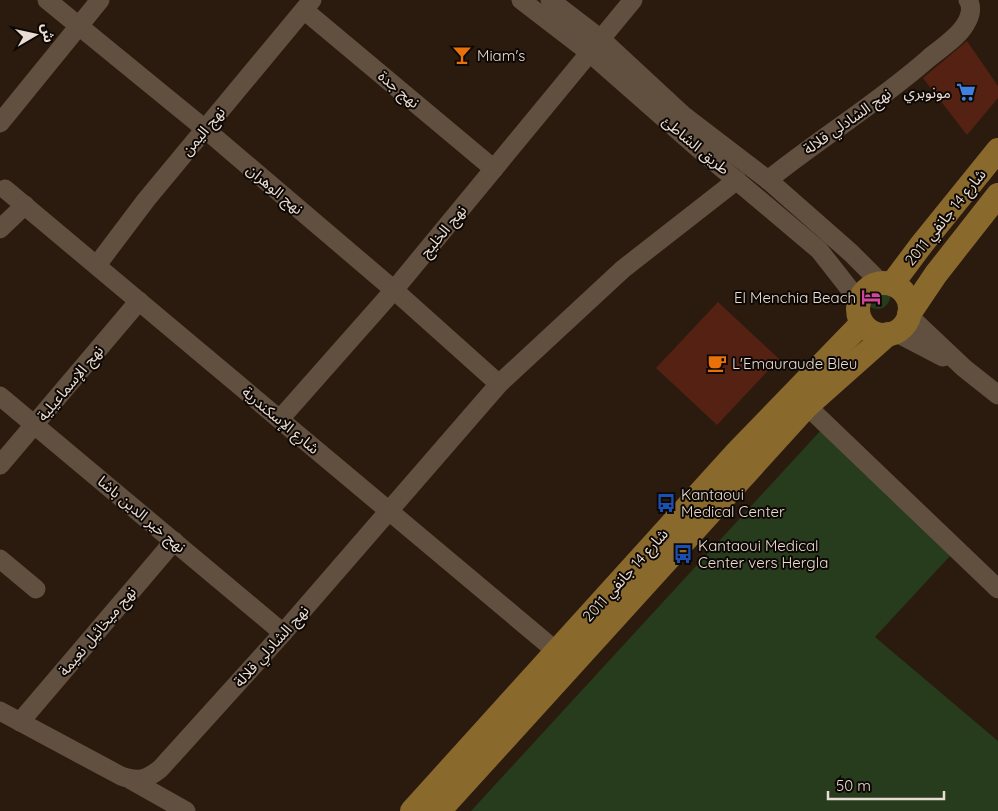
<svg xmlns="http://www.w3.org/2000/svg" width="998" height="811" font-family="Quicksand,'Noto Sans Arabic',sans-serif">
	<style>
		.green { fill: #263c1d }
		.building { fill: #552112 }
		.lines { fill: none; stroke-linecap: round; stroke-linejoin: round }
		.minor { stroke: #614f40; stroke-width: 19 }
		.major { stroke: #8a692c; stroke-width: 24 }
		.labels { text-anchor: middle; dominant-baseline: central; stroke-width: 4; stroke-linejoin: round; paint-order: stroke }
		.poi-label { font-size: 15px; fill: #e8dcd4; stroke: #0e0804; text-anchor: start }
		.street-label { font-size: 15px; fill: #e8dcd4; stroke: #0e0804 }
	</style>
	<rect width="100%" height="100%" fill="#2b1b0e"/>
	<g class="green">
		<path d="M870,281l21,14c-6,31 -46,3 -21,-14z"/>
		<path d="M822,429l128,127 -75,81 123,104v70h-527z"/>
	</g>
	<g class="building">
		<path d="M967,41l31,45v12l-31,37 -44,-57z"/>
		<path d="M718,302l61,57 -62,66 -61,-57z"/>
	</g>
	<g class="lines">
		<g class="minor">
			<path d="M47,0l158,129 189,161 105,94"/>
			<path d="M521,0l69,53 108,95 121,102 40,51"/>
			<path d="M550,0l51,39 82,76 85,65 83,73 30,30"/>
			<path d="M304,10l190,159"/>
			<path d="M0,123l100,-123"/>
			<path d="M768,180c52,-42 110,-77 161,-122 12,-10 28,-20 36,-33 5,-8 8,-17 3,-25"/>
			<path d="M5,189l551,462"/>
			<path d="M0,229l25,-24"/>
			<path d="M97,265l49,-65 166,-200"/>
			<path d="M909,316l55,52 34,27"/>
			<path d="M895,332l48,25"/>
			<path d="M0,396l283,237"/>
			<path d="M807,406l191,183"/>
			<path d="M280,419l114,-129 239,-290"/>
			<path d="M0,465l139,-164"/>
			<path d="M0,559l36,30"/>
			<path d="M0,711l121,65c17,6 25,4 39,-7l123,-136 216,-249 124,-115 114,-89"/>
			<path d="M20,722l154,-181"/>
			<path d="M131,780l55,31"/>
		</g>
		<g class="major">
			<circle cx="884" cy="309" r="26"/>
			<path d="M892,284l30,-40 76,-94"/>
			<path d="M909,314l27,-40 62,-79"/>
			<path d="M412,811l325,-359 125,-129"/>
			<path d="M439,811l368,-405 81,-72"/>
		</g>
	</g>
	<defs>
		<g id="bar-bare" transform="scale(1.5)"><path d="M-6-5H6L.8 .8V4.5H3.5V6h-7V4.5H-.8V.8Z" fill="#e8710a" stroke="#0e0804" stroke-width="2.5" paint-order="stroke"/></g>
		<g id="supermarket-bare" transform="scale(1.5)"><path d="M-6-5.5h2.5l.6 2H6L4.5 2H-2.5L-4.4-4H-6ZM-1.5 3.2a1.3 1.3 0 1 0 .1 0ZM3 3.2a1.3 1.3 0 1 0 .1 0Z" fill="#3f7fe0" stroke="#0e0804" stroke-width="2.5" paint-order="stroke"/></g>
		<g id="hotel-bare" transform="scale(1.5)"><path d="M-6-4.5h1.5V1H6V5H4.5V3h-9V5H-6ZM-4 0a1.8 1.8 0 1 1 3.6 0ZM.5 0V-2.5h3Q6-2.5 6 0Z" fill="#d1479c" stroke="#0e0804" stroke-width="2.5" paint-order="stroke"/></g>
		<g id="cafe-bare" transform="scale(1.5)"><path d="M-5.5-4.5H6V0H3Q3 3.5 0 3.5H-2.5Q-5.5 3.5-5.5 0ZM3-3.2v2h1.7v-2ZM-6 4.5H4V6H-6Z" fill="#e8710a" stroke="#0e0804" stroke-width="2.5" paint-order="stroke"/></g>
		<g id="bus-bare" transform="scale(1.5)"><path d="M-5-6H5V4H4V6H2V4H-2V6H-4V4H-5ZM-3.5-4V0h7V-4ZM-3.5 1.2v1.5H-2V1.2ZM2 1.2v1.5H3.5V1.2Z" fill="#1a4fb4" stroke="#0e0804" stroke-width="2.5" paint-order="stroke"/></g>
	</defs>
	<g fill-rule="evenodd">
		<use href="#bar-bare" x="462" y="55"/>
		<use href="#supermarket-bare" x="966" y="92"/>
		<use href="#hotel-bare" x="871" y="297"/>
		<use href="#cafe-bare" x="717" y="363"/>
		<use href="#bus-bare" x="666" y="503"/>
		<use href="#bus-bare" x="683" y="554"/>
	</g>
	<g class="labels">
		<g class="poi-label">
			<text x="477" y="55">Miam's</text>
			<text x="951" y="92" text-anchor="end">مونوبري</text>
			<text x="856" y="297" text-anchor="end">El Menchia Beach</text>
			<text x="732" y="363">L'Emauraude Bleu</text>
			<text x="681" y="494">Kantaoui<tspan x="681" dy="17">Medical Center</tspan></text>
			<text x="698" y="545">Kantaoui Medical<tspan x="698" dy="17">Center vers Hergla</tspan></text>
		</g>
		<g class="street-label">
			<text transform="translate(399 89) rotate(40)">نهج جدة</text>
			<text transform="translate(847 121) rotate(-35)">نهج الشادلي قلالة</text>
			<text transform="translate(203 131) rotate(-50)">نهج اليمن</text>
			<text transform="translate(696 145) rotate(40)">طريق الشاطئ</text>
			<text transform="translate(275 189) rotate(40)">نهج الوهران</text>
			<text transform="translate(945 217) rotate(-51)">شارع 14 جانفي 2011</text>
			<text transform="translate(443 231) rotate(-50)">نهج الخليج</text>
			<text transform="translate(70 383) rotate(-50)">نهج الإسماعيلية</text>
			<text transform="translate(281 420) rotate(40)">شارع الإسكندرية</text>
			<text transform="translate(142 514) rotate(40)">نهج خير الدين باشا</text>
			<text transform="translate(625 575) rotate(-48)">شارع 14 جانفي 2011</text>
			<text transform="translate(97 631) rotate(-50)">نهج ميخائيل نعيمة</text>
			<text transform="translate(271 646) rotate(-48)">نهج الشادلي قلالة</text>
		</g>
	</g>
	<g transform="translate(35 35) rotate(81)" stroke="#0e0804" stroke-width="4" paint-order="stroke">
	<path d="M0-4L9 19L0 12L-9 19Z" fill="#e8dcd4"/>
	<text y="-8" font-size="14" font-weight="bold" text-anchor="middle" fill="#e8dcd4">ش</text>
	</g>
	<path d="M828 791v8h116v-8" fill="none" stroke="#e8dcd4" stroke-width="2.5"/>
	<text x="836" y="791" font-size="15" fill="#e8dcd4" stroke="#0e0804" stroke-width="4" paint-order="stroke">50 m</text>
</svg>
